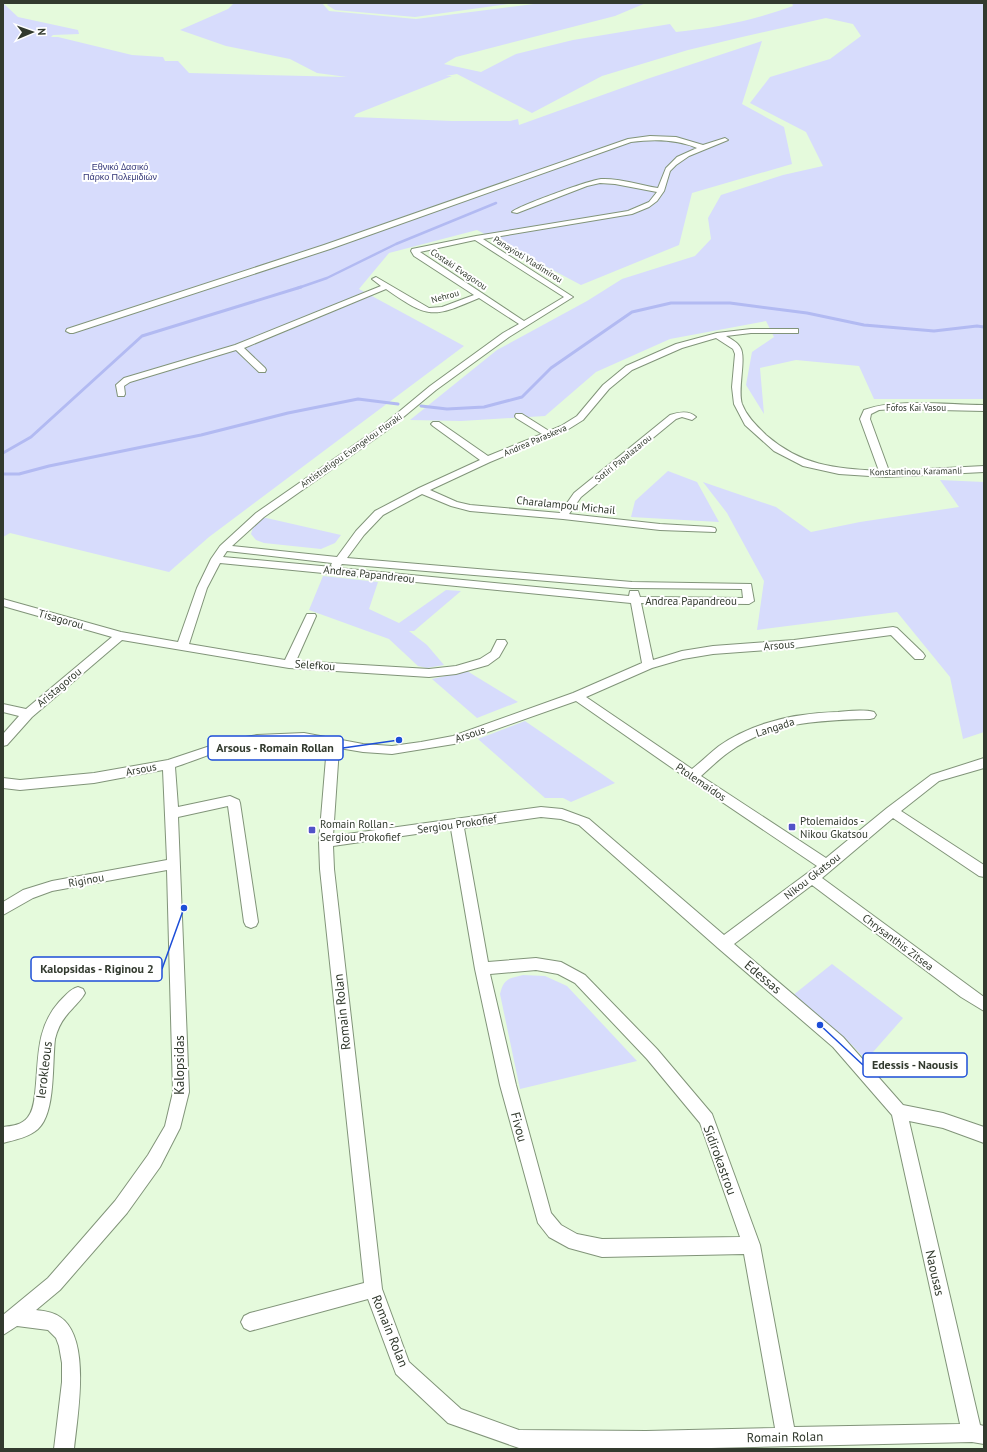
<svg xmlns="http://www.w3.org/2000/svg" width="987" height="1452" font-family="'PT Sans',sans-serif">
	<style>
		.green { fill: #d7dcfc }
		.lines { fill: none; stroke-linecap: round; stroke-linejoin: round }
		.stream-far1 { stroke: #b2baf2; stroke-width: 2.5 }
		.stream { stroke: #b2baf2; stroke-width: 3 }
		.street-casing { stroke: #819479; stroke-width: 2 }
		.street { fill: #fff; fill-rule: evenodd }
		.poi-dot { fill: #5252c8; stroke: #fff; stroke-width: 1.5 }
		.labels { text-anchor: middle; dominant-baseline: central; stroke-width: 4; stroke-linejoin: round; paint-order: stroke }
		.far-park-label { font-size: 9px; fill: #333677; stroke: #fff }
		.far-street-label { font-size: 9px; fill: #323a2e; stroke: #fff }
		.street-label { font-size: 11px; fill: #323a2e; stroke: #fff }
		.poi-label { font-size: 11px; fill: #323a2e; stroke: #fff; text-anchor: start }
		.near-street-label { font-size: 13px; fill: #323a2e; stroke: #fff }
		.leader { fill: none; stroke: #1d4ed8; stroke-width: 1.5 }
		.callout-dot { fill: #1d4ed8; stroke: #fff; stroke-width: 1.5 }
		.callout { fill: #fff; stroke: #1d4ed8; stroke-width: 1.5 }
		.callout-label { font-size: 12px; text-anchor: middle; font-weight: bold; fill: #323a2e }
	</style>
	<rect width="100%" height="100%" fill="#e5fadc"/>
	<g class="green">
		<path d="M3,3l15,14 60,13 1,4 -26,1 -2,2h7l74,18 31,2 2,4h13l11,12 158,4 -30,-4 -27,-14 -64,-13 -46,-16 48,-21 6,-6h88l7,8 87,8 126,-16h104l-31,13 -159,41 -12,7 37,8 35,-18 57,-14 97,-16 6,8c39,-4 79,-12 117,-26l-1,-3h192v396h-110l-15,-33 -63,-6 -36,8 4,46 -18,-29 6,-33 22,-15 -8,-16 -96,18 -74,33 -51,44 -84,5 -51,-1 87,-70 90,-49 35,-22 73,-23 16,-17 -3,-21 13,-23 62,-20 40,-9 -17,-34 -56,-29 20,-26 60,-18 31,-23 -8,-12 -27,-6 -84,19 -54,13 -86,26 -70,37 -75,-39 -11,2h6l-96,38 -2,3 98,4h58l8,-2 1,6 128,-46 115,-38 -20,63 42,23 8,37 -100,29 -13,52 -98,40 -104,-55 -88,23 -30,36 105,57 -255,191 -40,35 -159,-39 -7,4z"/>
		<path d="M329,3h186l-100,14 -80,-7 -8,-5z"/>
		<path d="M668,471l29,11 22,40 -88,-5 4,-16z"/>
		<path d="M940,480l44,2v250l-21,7 -13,-62 -53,-65 -140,18 7,-49 -37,-68 -24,-31 73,25 35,25 49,-10 99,-15z"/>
		<path d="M262,517l79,18 -6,8 -14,6 -57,-6 -8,-3 -5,-6 2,-7z"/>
		<path d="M323,576l55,6 -9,27 30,14 47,-33 15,1 -47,40h-5l18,14 17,20 -17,3 -9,-2 -29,-27 -80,-29z"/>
		<path d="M467,671l51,31 -41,16 -45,-39z"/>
		<path d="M525,721l90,62 -44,19 -8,-4h-18l-67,-59z"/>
		<path d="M832,964l71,54 -37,42 -14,-15 -60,-49z"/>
		<path d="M523,975l22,1 22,10 70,75 -117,28 -20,-95c4,-16 8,-15 23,-19z"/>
	</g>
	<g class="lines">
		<path class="stream-far1" d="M298,288l29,-10 69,-34 100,-41"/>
		<g class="stream">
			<path d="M421,406l26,3 37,-2 38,-10 29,-29 81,-56 39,-9h59l77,10 57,12 70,6 43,-5 7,1"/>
			<path d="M3,453l28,-16 111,-101 159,-49"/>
			<path d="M3,474h16l30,-8 152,-31 87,-22 70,-14 40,5"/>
		</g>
		<g class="street-casing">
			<g id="street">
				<path d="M650,136l26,1 27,8 22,-7 3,2 -39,16 -13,9 -6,6 -6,20 -7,10 -8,6 -17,7 -149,25 90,58 -64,40 -73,53 -47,39 -125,88 -32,29 105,11 19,-26 19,-20 44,-23 61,-28 -47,-34 -2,-2 2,-2h6l49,34 54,-22 -26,-16 -1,-2 1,-2h6l27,17 12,-5 16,-10 26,-31 23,-19 50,-22 41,-11 34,-4h47v4h-47l-25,3c5,3 11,6 14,11 7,10 -3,42 2,57 5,13 15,22 24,31 36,31 67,33 113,36l-19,-52 4,-9c31,-12 86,-5 120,-5v6l-90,-2 -15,1 -8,4 -1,5 19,52 95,-5v6l-99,5 -46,-3 -36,-8 -29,-15 -29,-26 -11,-21 -2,-17 3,-33 -2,-5 -17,-11 -34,10 -50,22 -23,19 -26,31 -16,10 -77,32 -60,28 27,12 13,3 90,8 14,-20 96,-78c9,-3 19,-5 26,2l-4,3 -10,-3 -6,2 -95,78 -12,17 91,10 51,3 4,1 1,2 -1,2 -55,-2 -97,-11 -93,-8 -19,-5 -29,-12 -39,21 -19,20 -17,23 285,24 119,2 3,17 -5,3 -108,-1 12,57 29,-9 31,-5 81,-6 99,-13 4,1 26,25 2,3 -2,3h-8l-24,-24 -97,13 -81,6 -30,5 -31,9 -66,29 106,72c9,-7 18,-16 27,-23 34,-24 78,-33 119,-34 11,-1 25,-3 36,0l2,3 -2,3 -4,1c-49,1 -100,3 -141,33 -10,7 -19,16 -28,24l125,82 61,-50 44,-33 53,-17v10l-45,13 -38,30 83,54v12l-5,-1 -86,-58 -71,60 162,119v14l-23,-14 -149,-112 -78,59 109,93 60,68 40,8 41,14v16l-41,-15 -34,-7 71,304 4,1v18l-12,-2 -303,7 -150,-1 -71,-25 -52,-49 -28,-75 -118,32 -6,-3 -3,-6 3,-6 6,-3 114,-30 -44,-414 -1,-27 8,-96c-32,-6 -68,-6 -99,2 -18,6 -35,13 -53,19l3,40 52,-11 9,4 1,3 18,119 -2,4 -5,2 -5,-2 -2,-4 -16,-116 -50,11 11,275 -9,36 -20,39 -33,46 -67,77 -24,20c8,1 17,2 24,7 32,21 17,100 14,132h-20l8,-67v-19l-3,-17 -3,-8 -8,-8 -31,-4 -14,9v-20l45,-37 67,-77 33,-46 17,-29 8,-34 -6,-222 -115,21 -19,7 -30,17v-13l20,-12 29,-9 115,-21 -4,-90 -69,13 -74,7 -17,-2v-10l17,2 74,-7 74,-13 60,-20 29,-5 47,-2 59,11 29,2 29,-4 32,-6 120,-43 69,-30 -11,-60 -411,-40 -13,25 -18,56 96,16 21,-44 1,-2h8l1,2 -20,45 133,8 27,-3 24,-7 11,-7 6,-12h8l2,3 -8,14 -11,8 -32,9 -27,3 -140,-9 -167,-28 -90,77 -25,28 -4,1v-12l16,-18 -16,-4v-8l23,5 86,-72 -109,-31v-7l118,33 57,10 19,-54 14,-29 9,-13 36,-33 127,-88 47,-39 73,-53 16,-9 -40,-26c-47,20 -50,21 -93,-9l-142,59 21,20 1,2 -1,2h-6l-23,-22 -106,32 -6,4 1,8 -1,2h-6l-2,-11 8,-7 111,-33 146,-59 -9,-7 4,-2 53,31 13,-1 32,-12 -60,-39 -3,-5 1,-2 64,-13 152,-25 21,-9 8,-10 -42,-8 -15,-1 -13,3 -70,27 -5,-1c6,-6 78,-32 89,-33 18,-1 39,6 57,9l8,-20 11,-11 20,-9c-21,-9 -43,-9 -66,-6l-301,107 -257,84h-3l-4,-2 1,-2 257,-84 304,-106zM475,240l89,57 -40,24 -104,-69zM227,551l105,12 -1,2 1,2 -109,-10zM342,564l290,24 110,1 1,9 -103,-1 -2,-6h-8l-1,5 -291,-28zM576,701l112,78 129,87 -93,69 -135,-116 -27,-10 -21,-2 -208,29 6,-88 24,4 29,2 62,-10zM541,817l20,2 18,6 139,123 115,99 59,68 68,309 -166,3 -34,-182 -48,-131 -55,-65 -72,-74 -24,-13 -25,-4 -48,4 -24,-134zM451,829l24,140 25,116 38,138 11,14 20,11 33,9 142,-3 31,174 -129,3 -127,-1 -58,-21 -52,-47 -27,-73 -48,-420 -1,-23zM536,970l22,4 17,9 72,76 53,64 40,114 -138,2 -25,-5 -16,-9 -10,-12 -35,-128 -26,-111z"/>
				<path d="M78,987l5,2 2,4c-3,6 -8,10 -12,15 -9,9 -15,18 -18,31 -3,23 1,74 -17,90 -9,8 -23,11 -35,14v-16c9,-1 19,-2 25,-10 5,-6 6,-15 7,-23 4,-33 0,-65 24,-92 6,-6 11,-13 19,-15z"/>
			</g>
		</g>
		<use href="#street" class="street"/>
	</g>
	<g class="poi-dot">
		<rect x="788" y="823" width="8" height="8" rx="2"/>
		<rect x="308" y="826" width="8" height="8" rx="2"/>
	</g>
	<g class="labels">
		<g class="far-park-label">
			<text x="120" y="166">Εθνικό Δασικό<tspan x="120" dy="10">Πάρκο Πολεμιδιών</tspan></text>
		</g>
		<g class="far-street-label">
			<text transform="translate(528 259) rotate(32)">Panayioti Vladimirou</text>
			<text transform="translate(459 269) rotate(34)">Costaki Evagorou</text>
			<text transform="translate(445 296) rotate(-16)">Nehrou</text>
			<text x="916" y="407">Fofos Kai Vasou</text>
			<text transform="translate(535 440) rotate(-23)">Andrea Paraskeva</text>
			<text transform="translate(351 450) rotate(-35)">Antistratigou Evangelou Floraki</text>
			<text transform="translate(623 458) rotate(-39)">Sotiri Papalazarou</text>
			<text transform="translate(916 471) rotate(-1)">Konstantinou Karamanli</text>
		</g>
		<g class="street-label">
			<text transform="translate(566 505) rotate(6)">Charalampou Michail</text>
			<text transform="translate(369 574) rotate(6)">Andrea Papandreou</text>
			<text x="691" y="601">Andrea Papandreou</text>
			<text transform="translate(61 619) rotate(16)">Tisagorou</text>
			<text transform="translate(779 645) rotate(-5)">Arsous</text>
			<text transform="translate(315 665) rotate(4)">Selefkou</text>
			<text transform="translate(59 687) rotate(-40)">Aristagorou</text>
			<text transform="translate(775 727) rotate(-18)">Langada</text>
			<text transform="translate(470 734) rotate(-19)">Arsous</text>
			<text transform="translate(141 769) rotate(-11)">Arsous</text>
			<text transform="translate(701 782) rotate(34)">Ptolemaidos</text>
			<text transform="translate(457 824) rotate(-8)">Sergiou Prokofief</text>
			<text transform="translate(812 876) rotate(-38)">Nikou Gkatsou</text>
			<text transform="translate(86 880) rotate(-10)">Riginou</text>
			<text transform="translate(898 942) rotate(37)">Chrysanthis Zitsea</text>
		</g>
		<g class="poi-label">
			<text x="800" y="821">Ptolemaidos -<tspan x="800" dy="13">Nikou Gkatsou</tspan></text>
			<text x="320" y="824">Romain Rollan -<tspan x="320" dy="13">Sergiou Prokofief</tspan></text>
		</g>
		<g class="near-street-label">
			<text transform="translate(763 977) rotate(40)">Edessas</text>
			<text transform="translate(342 1012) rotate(-96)">Romain Rolan</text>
			<text transform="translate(179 1065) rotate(-90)">Kalopsidas</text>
			<text transform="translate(44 1070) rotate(-83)">Ierokleous</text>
			<text transform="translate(519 1127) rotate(75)">Fivou</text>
			<text transform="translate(720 1160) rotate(70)">Sidirokastrou</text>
			<text transform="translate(935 1273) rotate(77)">Naousas</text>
			<text transform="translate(390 1331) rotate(68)">Romain Rolan</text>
			<text transform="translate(785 1437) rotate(-1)">Romain Rolan</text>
		</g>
	</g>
	<path class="leader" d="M399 740L343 748M184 908L162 969M820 1025L863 1065"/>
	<g class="callout-dot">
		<circle cx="399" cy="740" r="4"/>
		<circle cx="184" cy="908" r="4"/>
		<circle cx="820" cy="1025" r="4"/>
	</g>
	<g class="callout">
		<rect x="208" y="736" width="135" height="24" rx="4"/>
		<rect x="31" y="957" width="131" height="24" rx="4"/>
		<rect x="863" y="1053" width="104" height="24" rx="4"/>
	</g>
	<g class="callout-label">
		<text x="275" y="752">Arsous - Romain Rollan</text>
		<text x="97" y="973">Kalopsidas - Riginou 2</text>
		<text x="915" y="1069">Edessis - Naousis</text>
	</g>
	<rect width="987" height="1452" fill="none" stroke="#323a2e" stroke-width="8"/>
	<g transform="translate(32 32) rotate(88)" stroke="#ffffff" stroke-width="3" paint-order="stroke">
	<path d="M0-3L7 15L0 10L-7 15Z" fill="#323a2e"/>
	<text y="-6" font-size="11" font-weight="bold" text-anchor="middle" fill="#323a2e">N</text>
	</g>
</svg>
